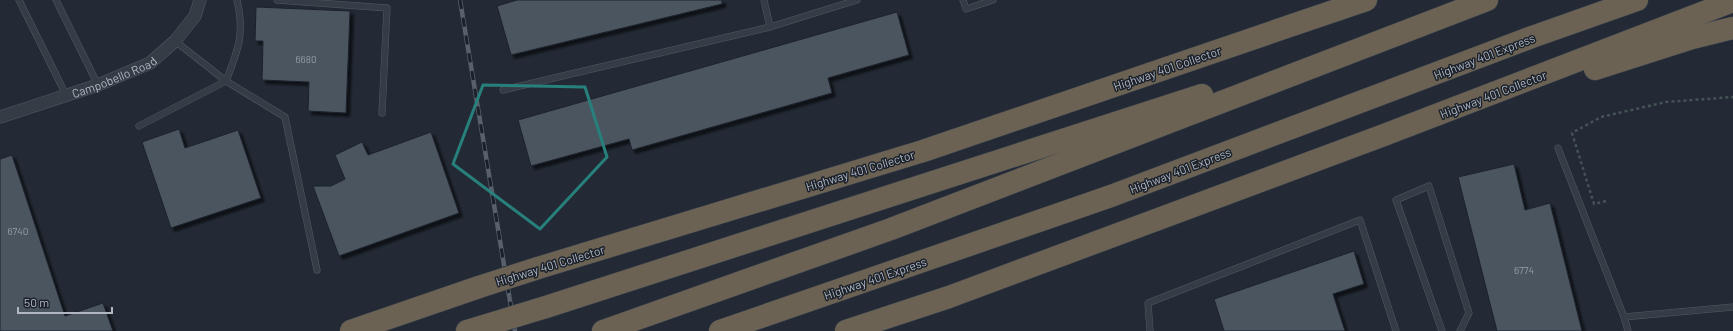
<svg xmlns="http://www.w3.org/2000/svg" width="1733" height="331" font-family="Barlow,sans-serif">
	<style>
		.building { fill: #4b5460; stroke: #1d232c; filter: url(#shadow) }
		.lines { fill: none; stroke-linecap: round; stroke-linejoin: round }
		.lane-casing { stroke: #535a63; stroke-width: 7 }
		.street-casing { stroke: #535a63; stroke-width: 13 }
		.highway-casing { stroke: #404750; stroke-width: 23 }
		.path { stroke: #445356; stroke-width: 2.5; stroke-dasharray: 3 3; stroke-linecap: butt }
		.lane { stroke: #363c46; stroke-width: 6 }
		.street { stroke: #363c46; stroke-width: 12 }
		.highway { stroke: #6b6254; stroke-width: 22 }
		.rail-casing { stroke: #58606c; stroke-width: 4.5 }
		.rail { stroke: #1b212a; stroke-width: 3; stroke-dasharray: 9; stroke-linecap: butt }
		.highway-bridge-casing { stroke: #404750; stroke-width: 23; stroke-linecap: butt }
		.highway-bridge { stroke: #6b6254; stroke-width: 22 }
		.marked { fill: none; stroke: #27807b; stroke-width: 3; stroke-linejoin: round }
		.labels { text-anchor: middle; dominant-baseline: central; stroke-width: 3; stroke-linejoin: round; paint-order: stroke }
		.number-label { font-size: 10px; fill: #979eaa }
		.street-label { font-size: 12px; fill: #b0b7c2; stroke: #1b212a }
	</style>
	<defs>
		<filter id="shadow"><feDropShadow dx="3.5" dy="3.5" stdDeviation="1" flood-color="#0009"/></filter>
	</defs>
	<rect width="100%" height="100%" fill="#232a35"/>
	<g class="building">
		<path d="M517,0h205v4l-211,51 -14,-49z"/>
		<path d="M256,7l94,4 -4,102 -38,-2 1,-29 -47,-2 1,-39h-8z"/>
		<path d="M897,12l12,43 -81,23 4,15 -200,57 -3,-11 -98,27 -13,-46z"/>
		<path d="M179,129l6,19 53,-18 23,68 -90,30 -29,-86z"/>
		<path d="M431,132l28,81 -120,43 -26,-70h18l14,-7 -10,-24 27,-13 6,13z"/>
		<path d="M12,155l53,161 38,-13 10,28h-113v-172z"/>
		<path d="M1514,164l11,46 25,-7 32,128h-85l-39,-154z"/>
		<path d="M1354,251l10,33 -31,10 12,37h-121l-10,-32z"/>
	</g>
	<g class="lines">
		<g class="lane-casing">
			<g id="lane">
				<path d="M19,0l47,95"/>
				<path d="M56,0l42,85"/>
				<path d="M277,0l110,8 -5,105"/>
				<path d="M764,0l6,27"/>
				<path d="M963,0l3,9 27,-9"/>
				<path d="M175,41l51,40 59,36 32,153"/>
				<path d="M503,90l267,-63 87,-27"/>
				<path d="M139,126l87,-45c12,-31 19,-47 11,-81"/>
				<path d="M1558,148l66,169 4,14"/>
				<path d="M1624,317l109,-10"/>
				<path d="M1150,331l-2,-28 212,-83 36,111"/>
				<path d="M1442,331l-46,-131 33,-14 40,127 -9,18"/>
			</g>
		</g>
		<g class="street-casing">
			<g id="street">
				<path id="s1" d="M0,117l98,-32 52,-22 25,-22 20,-25 5,-16"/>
			</g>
		</g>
		<g class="highway-casing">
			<g id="highway">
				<path d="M1595,69l97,-31 41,-10"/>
				<path d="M538,268l385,-117 443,-151"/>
				<path d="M546,307l656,-212"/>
				<path d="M351,331l128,-44"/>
				<path d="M467,331l20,-6"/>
				<path d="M603,331l288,-102 596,-229"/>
				<path d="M720,331l391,-135 421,-159 105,-37"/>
				<path d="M846,331l103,-34 435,-162 349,-134"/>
			</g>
		</g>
		<path class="path" d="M1606,201l-12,3 -22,-71 29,-16 65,-15 67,-5"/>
		<use href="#lane" class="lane"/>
		<use href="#street" class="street"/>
		<use href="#highway" class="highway"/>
		<g class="rail-casing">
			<path id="rail" d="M460,0l55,331"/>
		</g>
		<use href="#rail" class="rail"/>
		<g class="highway-bridge-casing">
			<g id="highway-bridge">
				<path d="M479,287l59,-19"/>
				<path d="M487,325l59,-18"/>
			</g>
		</g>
		<use href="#highway-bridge" class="highway-bridge"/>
	</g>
	<path class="marked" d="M483,85l102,2 22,70 -67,72 -87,-65z"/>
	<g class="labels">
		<g class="number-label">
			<text x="306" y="59">6680</text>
			<text x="18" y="231">6740</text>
			<text x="1524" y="270">6774</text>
		</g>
		<g class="street-label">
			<text transform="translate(1484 56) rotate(-21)">Highway 401 Express</text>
			<text transform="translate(1167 68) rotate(-19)">Highway 401 Collector</text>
			<text stroke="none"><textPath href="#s1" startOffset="121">Campobello Road</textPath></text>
			<text transform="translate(1493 94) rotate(-21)">Highway 401 Collector</text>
			<text transform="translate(860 170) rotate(-17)">Highway 401 Collector</text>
			<text transform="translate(1180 170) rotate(-21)">Highway 401 Express</text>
			<text transform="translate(550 265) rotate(-17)">Highway 401 Collector</text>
			<text transform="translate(875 278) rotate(-19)">Highway 401 Express</text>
		</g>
	</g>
	<path d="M18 307v6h94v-6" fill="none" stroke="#b0b7c2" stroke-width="2"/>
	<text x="24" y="307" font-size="12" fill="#b0b7c2" stroke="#1b212a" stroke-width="3" paint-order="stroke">50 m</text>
</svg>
